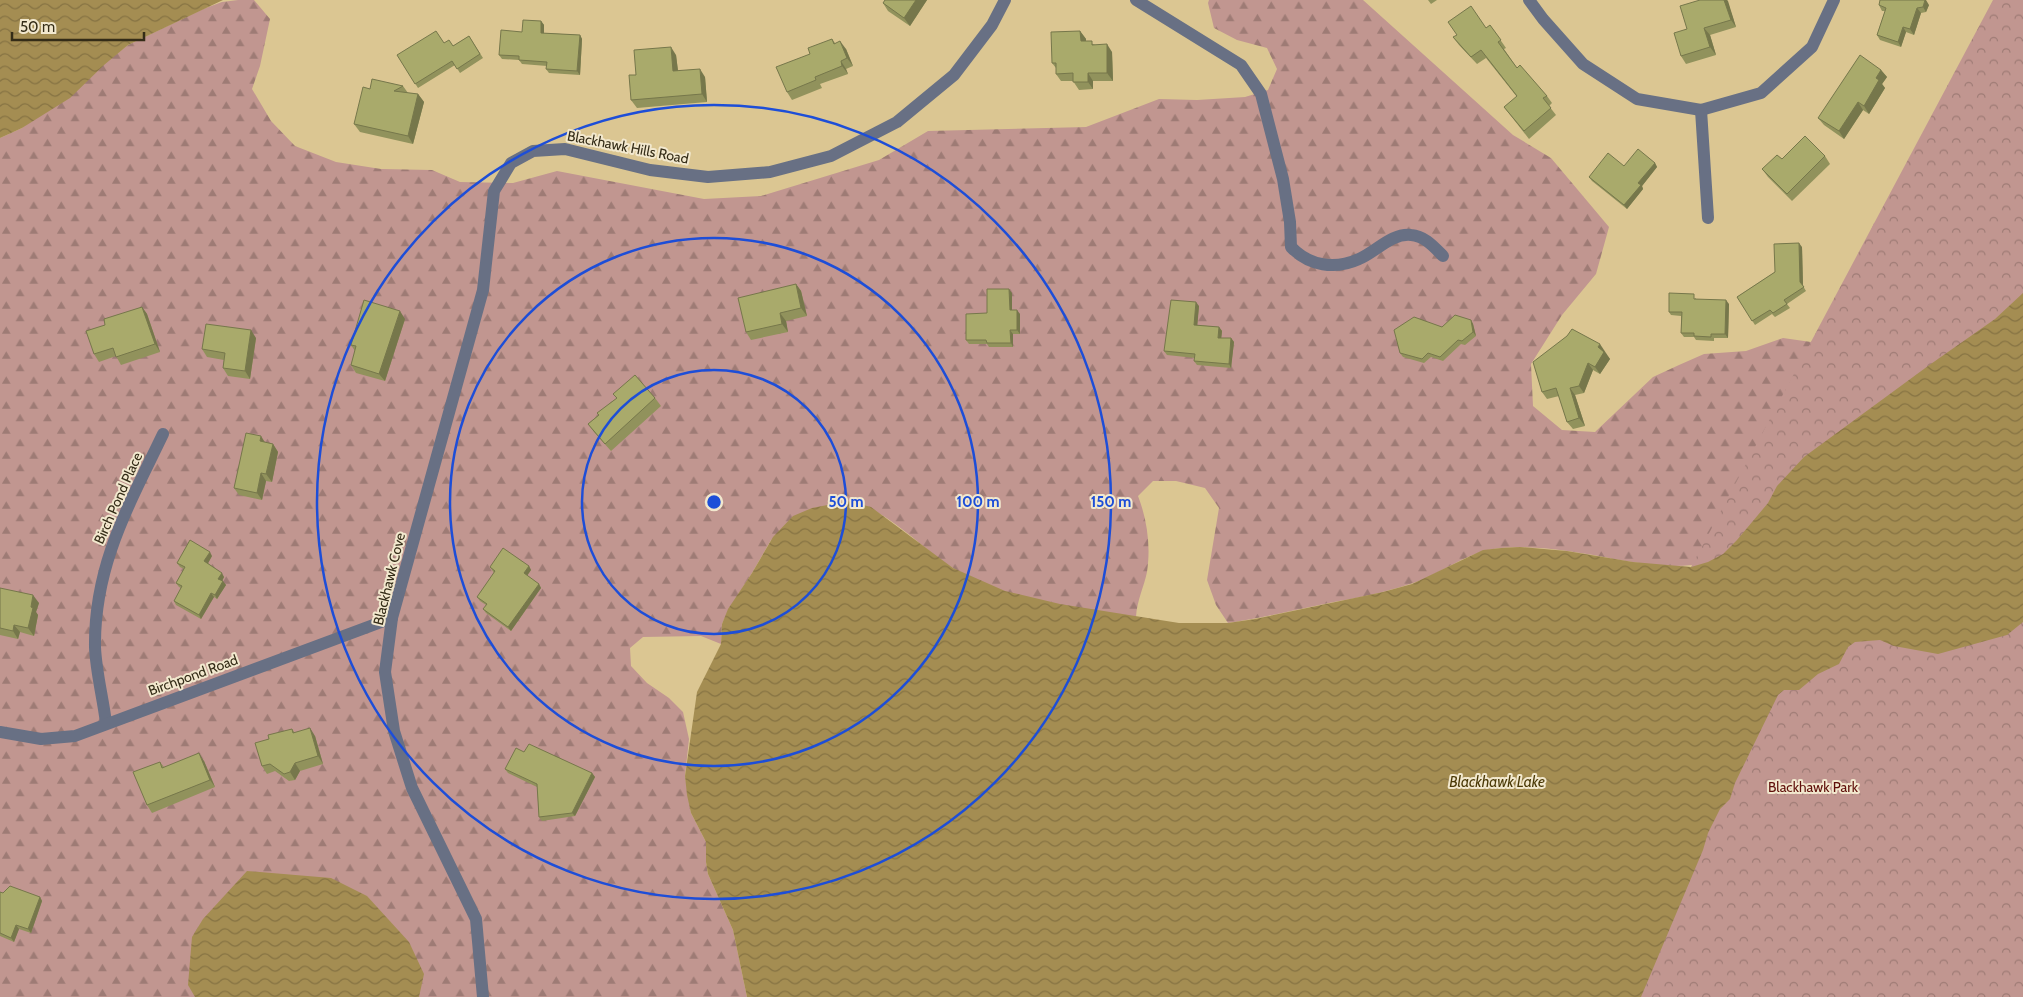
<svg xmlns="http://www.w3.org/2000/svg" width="2023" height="997" font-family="Cabin,sans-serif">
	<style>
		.forest { fill: url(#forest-firs) }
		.park { fill: url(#park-crowns) }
		.water { fill: url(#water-waves) }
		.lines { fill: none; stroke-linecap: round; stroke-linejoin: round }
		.minor { stroke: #687084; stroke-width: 12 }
		.wall { fill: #91925c }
		.shaded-wall { fill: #76774b }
		.building { fill: #a9aa6b; stroke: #76774b }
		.ring { fill: none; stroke: #1d4ed8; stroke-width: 2.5 }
		.labels { text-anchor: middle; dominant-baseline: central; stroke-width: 4; stroke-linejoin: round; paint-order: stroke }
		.street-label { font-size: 14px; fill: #342c17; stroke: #f2e8ce }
		.park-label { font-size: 14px; fill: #5f0f0a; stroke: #f2e8ce }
		.water-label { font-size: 15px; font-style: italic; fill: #4a3906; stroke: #f2e8ce }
		.centre { fill: #1d4ed8; stroke: #f2e8ce; stroke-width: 2.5 }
		.ring-label { font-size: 15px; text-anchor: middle; font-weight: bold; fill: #1d4ed8; stroke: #f2e8ce; stroke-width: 4; stroke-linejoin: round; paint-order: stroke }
	</style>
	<defs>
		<pattern id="forest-firs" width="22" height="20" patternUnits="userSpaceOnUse" patternTransform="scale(1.25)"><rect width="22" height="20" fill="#c19690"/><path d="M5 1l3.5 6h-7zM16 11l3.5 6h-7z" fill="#9e7b75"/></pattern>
		<pattern id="park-crowns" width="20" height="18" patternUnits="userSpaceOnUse" patternTransform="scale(1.25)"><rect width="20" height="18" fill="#c19690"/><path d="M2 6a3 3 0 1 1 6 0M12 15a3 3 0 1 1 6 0" fill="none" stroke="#9e7b75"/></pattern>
		<pattern id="water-waves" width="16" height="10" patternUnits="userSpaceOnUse" patternTransform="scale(1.25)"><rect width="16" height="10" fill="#a48d52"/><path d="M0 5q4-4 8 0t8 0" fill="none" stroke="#867343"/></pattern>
	</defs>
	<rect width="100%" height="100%" fill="#dbc692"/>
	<path class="forest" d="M238,0h16l16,19 -10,47 -8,23 19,32 24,25 41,16 45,7 51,1 28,12 53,1 44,-12 147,28 57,-3 118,-36 49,-29 158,-4 73,-28 38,1 48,-3 23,-7 9,-21 -10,-21 -30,-8 -23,-12 -6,-25 1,-3h154l150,135 38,23 58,69 -13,47 -34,41 -31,49 2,42 29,24 33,2 58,-55 26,-12 25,-11 42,-3 37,-13 28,4 17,-11 46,-108 69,6 -235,333c-31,8 -64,2 -94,-3 -37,-7 -75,-14 -113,-11 -33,2 -60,27 -91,36 -27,9 -54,14 -81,19 -34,7 -67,15 -101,20l-12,-18 -9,-25 12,-72 -14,-20 -29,-7h-23l-15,15c9,23 13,50 9,76 -3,15 -10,28 -11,45 -61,-10 -128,-16 -183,-49 -34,-21 -65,-59 -105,-67l-77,39 -19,33 -23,36 -7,15 -1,20 -20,-8 -58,1 -13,11 1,18 16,17 22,15 14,14 6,27 -4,37 6,37 15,29v20l2,12 25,56 14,67h-747v-859l22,-10 106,-83 75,-36 19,-7z"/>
	<path class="park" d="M1993,0h30v997h-561z"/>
	<g class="water">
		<path d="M0,0h223l-95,45 -24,20 -34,33 -48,30 -22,10z"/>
		<path d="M2023,293v329l-16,13 -69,19 -44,-8 -14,-6 -25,2 -7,5 -9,17 -21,10 -19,16h-15l-6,5 -43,88 -5,16 -10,10 -12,24 -5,17 -62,147h-894l-14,-67 -25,-56 -2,-12v-20l-15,-29 -4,-18 -2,-19 12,-84 24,-48 1,-20 6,-15 24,-36 21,-36 20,-21 19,-8 36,-7 23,6 82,61 52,23 55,13 119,19h49l27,-4 128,-27 29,-8 71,-34 18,-2 19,-1 47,4 66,11 58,5 17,-5 15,-8 14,-14 31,-37 9,-17 27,-29 124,-91 67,-47z"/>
		<path d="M247,871l84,7 36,18 42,46 15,32 -5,23h-224l-7,-12 4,-48 11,-18z"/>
	</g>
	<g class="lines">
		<g class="minor">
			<path d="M1136,0l105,65 20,29 22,85 7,43 1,25c18,19 44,23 68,12 17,-7 32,-26 52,-24 14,1 23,12 32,21"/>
			<path d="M1529,0l14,19 40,45 54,35 64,11 60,-17 51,-46 22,-47"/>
			<path d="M1701,110l7,108"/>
			<path d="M106,723c-3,-25 -10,-51 -11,-76 -1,-82 34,-142 68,-213"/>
			<path d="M0,732l41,7 34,-3 317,-118"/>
			<path d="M483,997l-7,-78 -64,-131 -18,-57 -9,-59 7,-54 91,-328 11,-99 17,-28 22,-12 32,-2 85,21 58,7 62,-5 61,-16 66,-34 57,-47 38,-50 13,-25"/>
		</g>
	</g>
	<g class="wall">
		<path d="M885,0h42l-17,26 -22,-15 -5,-8z"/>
		<path d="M1428,0h9l-6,4z"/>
		<path d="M1700,0h27l9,27 -26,8 6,20 -30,9 -5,-8 6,-27z"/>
		<path d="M1879,5h50l-3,7 -5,1 -7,22 -8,-3 -5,15 -21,-7 -3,-5 8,-24h-3z"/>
		<path d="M541,21l3,4v8l36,2 2,4 -2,36 -31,-2 -3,-4 1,-3 -25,-2 -3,-4 -17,-1 -3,-4 23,-23z"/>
		<path d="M1490,25l16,23 -2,1 13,19 30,28 5,7 -3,3 7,9 -27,24 -25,-32 13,-10 -31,-39 -9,6 -18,-19 -6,-8 33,-9z"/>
		<path d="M1080,31l6,8v2l26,11 1,29h-20v8l-14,1 -6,-9h-12l-5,-7v-6l-4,-5z"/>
		<path d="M469,36l14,22 -23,15 -5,-8 -37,23 -21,-33 47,-12 9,3z"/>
		<path d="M832,39l3,4 11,6 7,17 -7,3 2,5 -28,10 2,4 -30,12 -5,-8 23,-38z"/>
		<path d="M676,55l2,16 27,6 2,25 -70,6 -6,-8 5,-25z"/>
		<path d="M1881,70l6,7 -5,7 3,4 -16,26 -6,-4 -19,29 -20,-14 -6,-7z"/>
		<path d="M403,86l5,7 10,1 6,8 -11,42 -53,-12 -6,-8 16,-35z"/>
		<path d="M1825,156l5,8 -38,37 -24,-24 -6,-8 20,-10z"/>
		<path d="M1655,163l2,4 -15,19 1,3 -16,20 -35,-28 -3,-4 35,-11z"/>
		<path d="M1802,247l1,39 3,5 -19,13 3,4 -15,9 -3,-3 -17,11 -18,-28 38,-25z"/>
		<path d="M796,284l5,7 6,25 -21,5 2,11 -37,8 -5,-8z"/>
		<path d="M1012,293v17l8,4v20h-7v13h-24l-2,-3h-18l-3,-4z"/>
		<path d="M1696,298v1l33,5 -1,34h-14v3l-18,-1 -2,-3h-10l-3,-4v-17l-10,-1 -2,-3z"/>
		<path d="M1199,306l-2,19 22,2 3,4 -1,7h10l3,4 -3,26 -34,-3 -3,-4 1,-3 -28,-3 -3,-4z"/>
		<path d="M142,307l5,7 13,38 -39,13 -5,-9 -17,6 -5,-8 11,-29z"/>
		<path d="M405,319l-20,62 -29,-8 -5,-8 4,-14 -4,-6z"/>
		<path d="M1471,320l2,4 3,12 -11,9 -4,-1 -18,17 -12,-4 -7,6 -21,-6 -3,-4 42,-26z"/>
		<path d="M256,338l-6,41 -22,-3 -5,-8 1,-8 -17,-3 -5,-8z"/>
		<path d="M1605,351l-1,1 6,7 -10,15 -7,-4 -9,23 -9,2 10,31 -12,3 -6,-7 -8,-26 -12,3 -5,-7z"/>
		<path d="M613,394l42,4 6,8 -50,45 -17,-19 -6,-8 29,-25z"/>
		<path d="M266,443l7,1 5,8 -6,30 -6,-1 -4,19 -23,-5 -5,-7z"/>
		<path d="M212,556l-4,7 16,14 -2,4 4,4 -9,14 -3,-2 -13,22 -25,-14 -2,-4 7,-13 -2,-1 -3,-4 8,-14 -4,-2 -3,-4z"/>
		<path d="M529,566l2,4 -4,6 12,8 2,4 -30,43 -25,-18 -3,-4 3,-4 -6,-4 -3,-4 17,-24 -4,-6z"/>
		<path d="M0,589l39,14 -3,9 2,3 -4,21 -14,-4 -2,7 -18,-4z"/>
		<path d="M292,729l3,4 20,3 8,28 -23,7 -5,9 -6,1 -14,-10 -8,3 -5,-8 7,-27z"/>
		<path d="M524,752l68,21 3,4 -20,39 -33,5 -3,-4 -2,-30 -29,-14 -3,-4z"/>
		<path d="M204,761l11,26 -63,26 -5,-8 13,-43 4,5z"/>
		<path d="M0,892l3,1 37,4 2,4 -11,32 -12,-4 -5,13 -14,-6z"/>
	</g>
	<g class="shaded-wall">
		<path d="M916,0h11l-17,26 -6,-8z"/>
		<path d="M1724,0h3l1,1 8,26 -5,-7z"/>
		<path d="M1925,0h1l3,5 -3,7 -3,-5z"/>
		<path d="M1917,8l4,5 -7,22 -4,-6z"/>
		<path d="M541,21l3,4v11l-3,-3z"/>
		<path d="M1903,27l3,5 -5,15 -3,-5z"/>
		<path d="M1704,28l6,7 6,20 -6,-8z"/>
		<path d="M1080,31l6,8v10l-5,-8z"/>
		<path d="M580,35l2,4 -2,36 -3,-4z"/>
		<path d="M840,41l6,8 7,17 -6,-8z"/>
		<path d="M1107,44l5,8 1,29 -6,-8z"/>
		<path d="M671,47l5,8 3,24 -6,-8z"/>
		<path d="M841,61l5,8 2,5 -6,-8z"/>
		<path d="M700,69l5,8 2,25 -5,-8z"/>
		<path d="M1881,70l6,7 -5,7 3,4 -16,26 -5,-8 12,-28z"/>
		<path d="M1088,73l5,8v8l-5,-7z"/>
		<path d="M418,94l6,8 -11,42 -5,-8z"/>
		<path d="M1858,102l5,8 -19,29 -5,-8z"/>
		<path d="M1655,163l2,4 -15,19 1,3 -16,20 -3,-4 14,-22z"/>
		<path d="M1799,243l3,4 1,39 -3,-4z"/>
		<path d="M796,284l5,7 6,25 -6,-8z"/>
		<path d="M1009,289l3,4v21l-2,-4z"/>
		<path d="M1726,300l3,4 -1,34 -3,-4z"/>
		<path d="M1196,302l3,4 -2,23 -3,-4z"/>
		<path d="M142,307l5,7 13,38 -5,-8z"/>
		<path d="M1017,310l3,4v20l-3,-4z"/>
		<path d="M400,311l5,8 -20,62 -6,-7z"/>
		<path d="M780,313l6,8 2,11 -6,-8z"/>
		<path d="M1471,320l2,4 3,12 -3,-4z"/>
		<path d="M1219,327l3,4 -1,10 -3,-3z"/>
		<path d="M251,330l5,8 -6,41 -5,-8z"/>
		<path d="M1010,330l3,4v13l-2,-4z"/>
		<path d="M1231,338l3,4 -3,26 -2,-4z"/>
		<path d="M1600,344l10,15 -10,15 -5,-7 3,-20z"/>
		<path d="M1588,363l5,7 -9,23 -5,-7z"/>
		<path d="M1570,388l5,7 10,31 -6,-8z"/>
		<path d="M261,436l5,8 -6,-3z"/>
		<path d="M273,444l5,8 -6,30 -6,-8z"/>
		<path d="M261,473l5,8 -4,19 -5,-7z"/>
		<path d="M210,552l2,4 -5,9 -3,-4z"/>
		<path d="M529,566l2,4 -5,7 -2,-4z"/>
		<path d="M222,573l2,4 -3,6 -3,-4z"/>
		<path d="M223,581l3,4 -9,14 -2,-4z"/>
		<path d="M539,584l2,4 -30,43 -3,-4z"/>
		<path d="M211,593l3,4 -13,22 -2,-4z"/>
		<path d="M33,595l6,8 -3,9 2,3 -4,21 -6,-8 3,-21z"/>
		<path d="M14,625l6,7 -2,7 -5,-8z"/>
		<path d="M310,728l5,8 8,28 -5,-8z"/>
		<path d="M199,753l5,8 11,26 -5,-7z"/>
		<path d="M295,763l5,8 -5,9 -5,-8z"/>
		<path d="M592,773l3,4 -20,39 -3,-3z"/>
		<path d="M40,897l2,4 -11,32 -3,-4z"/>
		<path d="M16,925l3,4 -5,13 -3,-4z"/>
	</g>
	<g class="building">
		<path d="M885,0h31l-12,18 -21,-15z"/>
		<path d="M1700,0h24l7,20 -27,8 6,19 -29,9 -7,-23 13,-4 -7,-23z"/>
		<path d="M1880,0h45l-2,7 -6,1 -7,21 -7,-2 -5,15 -21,-7 9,-27 -7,-3z"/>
		<path d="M1471,6l15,22 4,-3 11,15 -3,2 19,26 3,-3 27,31 -4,2 8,10 -27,23 -20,-24 13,-11 -36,-46 -10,7 -18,-20 4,-2 -9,-13z"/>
		<path d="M523,20l18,1v12l39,2 -3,36 -31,-2 1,-7 -28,-2v-4l-20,-1 2,-25 21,2z"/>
		<path d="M436,31l8,12 5,-3 4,6 16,-10 11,18 -23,15 -5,-8 -37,23 -18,-29z"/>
		<path d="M1080,31l1,10h11v4l15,-1v29h-19v9h-15v-9l-17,1v-11h-4l-1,-31z"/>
		<path d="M832,39l2,5 6,-3 7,17 -6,3 1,5 -27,11 1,3 -29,12 -11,-25 34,-13 -2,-6z"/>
		<path d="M671,47l2,24 27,-2 2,25 -71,6 -2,-25h7l-2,-25z"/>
		<path d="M1860,55l21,15 -5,8 3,2 -15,26 -6,-4 -19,29 -21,-13z"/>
		<path d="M372,79l31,7 -9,5 24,3 -10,42 -54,-12 9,-37 7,2z"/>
		<path d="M1805,136l20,20 -38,38 -25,-25 15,-14 5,4z"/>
		<path d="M1638,149l17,14 -17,20 3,2 -17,20 -35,-28 19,-24 16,13z"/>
		<path d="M1799,243l1,39 4,5 -20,13 3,4 -14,9 -3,-3 -18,11 -15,-24 38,-25 -1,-28z"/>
		<path d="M796,284l5,24 -21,5 2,11 -36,8 -8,-34z"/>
		<path d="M987,289h22l1,21h7v20h-7l1,13h-24l-1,-3h-20v-26l21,-1z"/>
		<path d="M1669,293l25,1v5l32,1 -1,34h-14v3l-17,-1v-3h-13l1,-21h-13z"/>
		<path d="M364,300l36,11 -21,63 -28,-9 5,-19 -5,-1z"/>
		<path d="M1171,300l25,2 -2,23 25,2 -1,11h13l-2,26 -35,-3 1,-7 -31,-3z"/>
		<path d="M142,307l13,37 -39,13 -3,-9 -19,6 -8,-23 19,-6 -1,-6z"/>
		<path d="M1455,315l16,5 2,12 -11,9 -4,-1 -18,17 -12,-4 -6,6 -22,-6 -6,-23 20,-13 28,10z"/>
		<path d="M206,324l45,6 -6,41 -22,-3 2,-15 -23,-4z"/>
		<path d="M1572,329l28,15 -2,3 6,5 -9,15 -7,-4 -9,23 -9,2 9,30 -12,4 -11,-34 -14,4 -9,-30 34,-26z"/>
		<path d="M635,375l20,23 -50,46 -17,-20 11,-9 -2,-2 20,-15 -4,-4z"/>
		<path d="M246,433l15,3 -1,5 13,3 -7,30 -5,-1 -4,20 -23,-5z"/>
		<path d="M190,540l20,12 -6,9 18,12 -4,6 5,2 -8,14 -4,-2 -12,22 -25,-14 8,-15 -6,-3 9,-16 -8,-4z"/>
		<path d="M503,548l26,18 -5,7 15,11 -31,43 -25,-18 4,-5 -10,-7 18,-26 -5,-4z"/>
		<path d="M0,588l33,7 -2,12 2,1 -5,20 -14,-3 -1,6 -13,-3z"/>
		<path d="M310,728l8,28 -23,7 -5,9 -6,2 -14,-10 -8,2 -7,-23 14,-4 -1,-4 24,-6 1,4z"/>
		<path d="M529,744l63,29 -20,40 -33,4 -2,-33 -32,-15 11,-21 8,4z"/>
		<path d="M199,753l11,27 -63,25 -14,-33 27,-10 2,6z"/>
		<path d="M10,886l30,11 -12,32 -12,-4 -5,13 -11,-5v-41l3,1z"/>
	</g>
	<g class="ring">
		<circle cx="714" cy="502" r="132"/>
		<circle cx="714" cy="502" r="264"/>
		<circle cx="714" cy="502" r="397"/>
	</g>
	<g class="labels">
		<g class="street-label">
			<text transform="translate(628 147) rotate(11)">Blackhawk Hills Road</text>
			<text transform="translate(118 498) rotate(-66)">Birch Pond Place</text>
			<text transform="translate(389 579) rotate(-76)">Blackhawk Cove</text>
			<text transform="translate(193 675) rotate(-20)">Birchpond Road</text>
		</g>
		<g class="park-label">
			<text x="1813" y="787">Blackhawk Park</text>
		</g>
		<g class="water-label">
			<text x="1497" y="782">Blackhawk Lake</text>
		</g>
	</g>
	<circle cx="714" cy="502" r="8" class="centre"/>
	<g class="ring-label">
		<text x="846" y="507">50 m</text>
		<text x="978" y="507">100 m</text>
		<text x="1111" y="507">150 m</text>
	</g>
	<path d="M12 32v8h132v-8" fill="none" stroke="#342c17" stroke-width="2.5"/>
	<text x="20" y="32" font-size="15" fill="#342c17" stroke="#f2e8ce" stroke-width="4" paint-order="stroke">50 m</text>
</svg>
